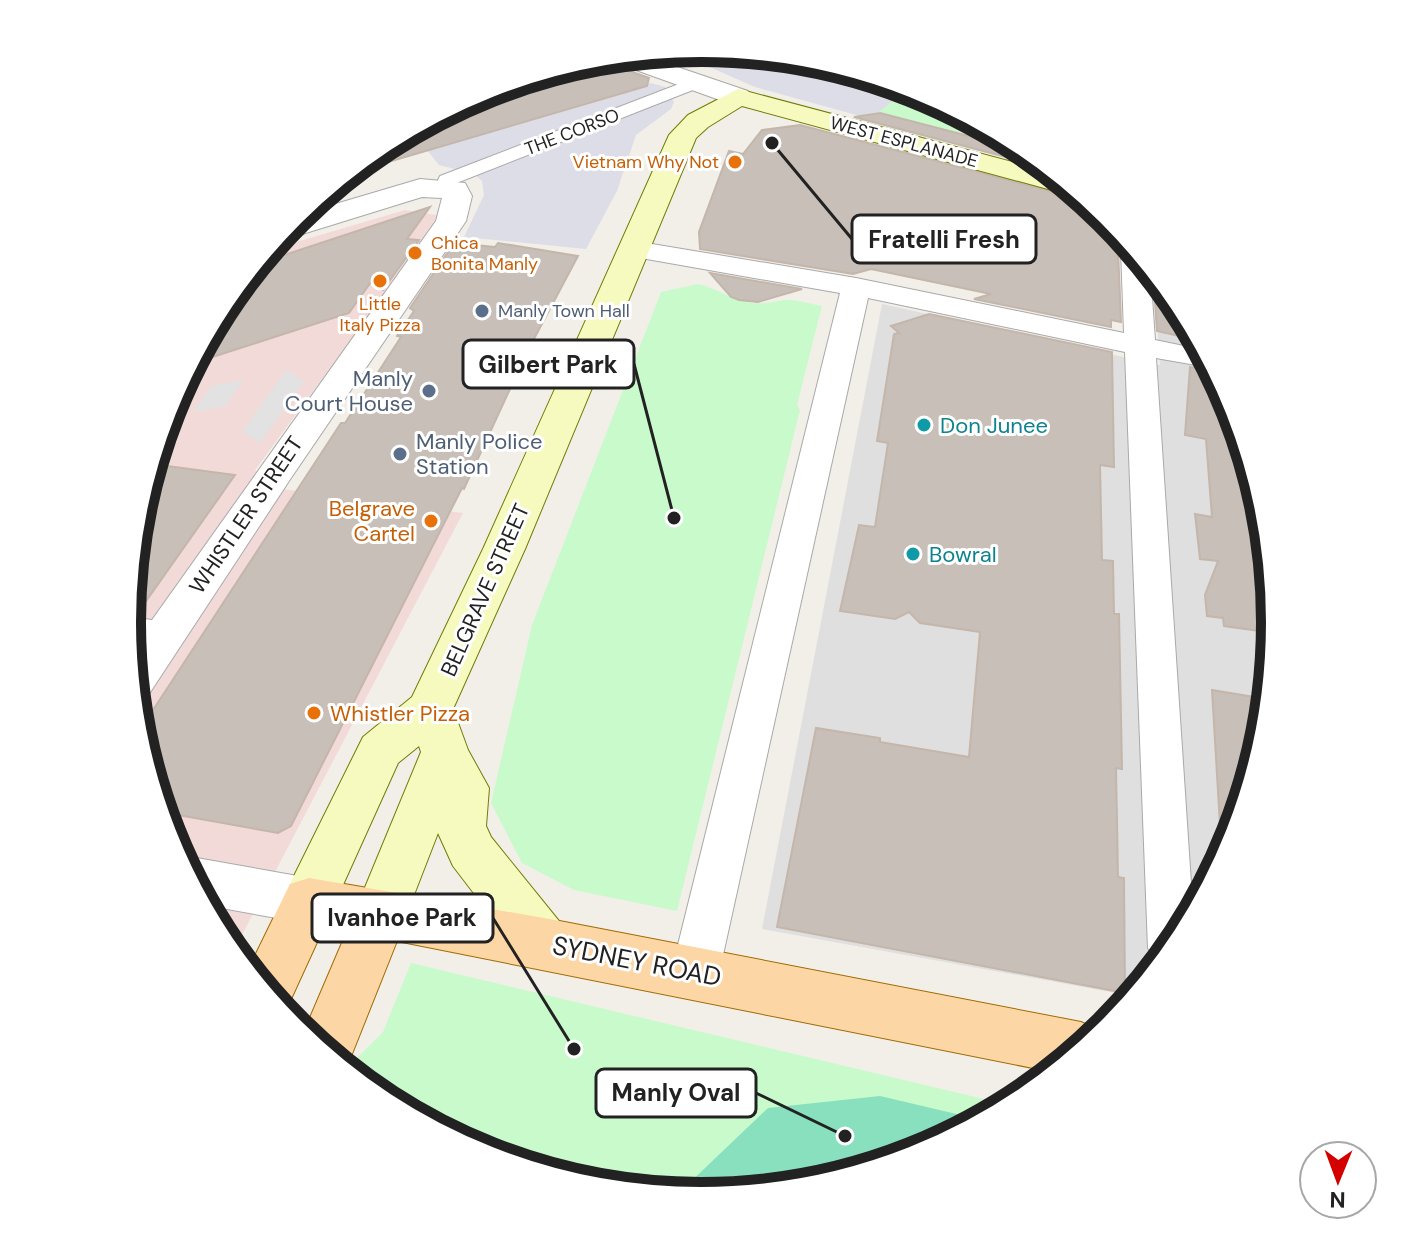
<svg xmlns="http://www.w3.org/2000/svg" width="1402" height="1244" font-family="'DM Sans',sans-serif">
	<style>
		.residential { fill: #e0dfdf }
		.commercial { fill: #f2dad9 }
		.park { fill: #c8facc }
		.pitch { fill: #88e0be }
		.parking { fill: #e2e2e2 }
		.plaza { fill: #dddde8 }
		.building { fill: #c7bfb8; stroke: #c4b6ab; stroke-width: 2 }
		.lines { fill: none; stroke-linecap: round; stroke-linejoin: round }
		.service-casing { stroke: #a9a9a9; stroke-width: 2 }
		.pedestrian-casing { stroke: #a9a9a9; stroke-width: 2 }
		.minor-casing { stroke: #a9a9a9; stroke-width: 2 }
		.tertiary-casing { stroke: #a9a9a9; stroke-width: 2 }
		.secondary-casing { stroke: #707d05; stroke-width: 2 }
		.primary-casing { stroke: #a06b00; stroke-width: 2 }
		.service { fill: #fff; fill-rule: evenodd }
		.pedestrian { fill: #fff; fill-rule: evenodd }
		.minor { fill: #fff; fill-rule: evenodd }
		.tertiary { fill: #fff; fill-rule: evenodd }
		.secondary { fill: #f7fabf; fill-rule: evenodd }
		.primary { fill: #fcd6a4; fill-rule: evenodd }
		.food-dot { fill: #e8710a; stroke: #fff; stroke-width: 3 }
		.service-dot { fill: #5c6f8a; stroke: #fff; stroke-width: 3 }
		.culture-dot { fill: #0f9aa8; stroke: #fff; stroke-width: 3 }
		.labels { text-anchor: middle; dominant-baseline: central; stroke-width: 6; stroke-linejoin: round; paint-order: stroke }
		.far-street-label { font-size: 18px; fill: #222; stroke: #fff }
		.far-food-label { font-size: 18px; fill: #c56008; stroke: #fff; text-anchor: end }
		.far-service-label { font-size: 18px; fill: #4e5e75; stroke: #fff; text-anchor: start }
		.service-label { font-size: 22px; fill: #4e5e75; stroke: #fff; text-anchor: end }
		.culture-label { font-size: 22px; fill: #0d838f; stroke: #fff; text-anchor: start }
		.food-label { font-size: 22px; fill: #c56008; stroke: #fff; text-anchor: end }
		.street-label { font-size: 22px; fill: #222; stroke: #fff }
		.near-street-label { font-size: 26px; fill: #222; stroke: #fff }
		.rim { fill: none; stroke: #222; stroke-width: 10 }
		.leader { fill: none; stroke: #222; stroke-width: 3 }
		.callout-dot { fill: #222; stroke: #fff; stroke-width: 3 }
		.callout { fill: #fff; stroke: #222; stroke-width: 3 }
		.callout-label { font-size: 24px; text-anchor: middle; font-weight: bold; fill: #222 }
	</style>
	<rect width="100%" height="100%" fill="#f2efe9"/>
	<path class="residential" d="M1153,273l26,30 52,100 33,107 11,112 -11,112 -33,108 -53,99 -45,55 -371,-67 120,-625 278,61z"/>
	<path class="commercial" d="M405,210l37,6 -187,254 27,19 181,24 -230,439 -10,-12 -52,-99 -33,-107 -11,-112 11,-112 33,-108 53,-99 42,-52z"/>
	<g class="park">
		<path d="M898,97l64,17 63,35 -146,-37z"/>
		<path d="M698,284c19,4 33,16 54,19 11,1 20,-1 32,-3 11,-1 26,4 38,6l-25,99 3,5 -123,501 -103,-21 -52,-27 -31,-60 41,-178 129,-333z"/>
		<path d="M411,963l598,142c-63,34 -126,66 -197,80 -155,30 -337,-9 -459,-110l5,-18 25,-25z"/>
	</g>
	<path class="pitch" d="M880,1096l102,24 -62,32 -107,33 -112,11 -112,-11 -108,-33 -29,-15 231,52 85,-81z"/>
	<g class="parking">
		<path d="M286,370l18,11 -44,62 -18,-11z"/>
		<path d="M244,380l-19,26 -32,6 18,-26z"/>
	</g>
	<g class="plaza">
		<path d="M701,48l112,11 108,33 9,5 3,10 -35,-10 -19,15 -19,4 -105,-29 -57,-25 -2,-8 -12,-4z"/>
		<path d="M651,83l14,4 9,15 -3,7 -35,26 -19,56 -31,58 -122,-12 20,-42 -2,-14 -8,-7 -35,-9 -12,-15z"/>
	</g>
	<g class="building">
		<path d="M605,57l5,7 39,14 -2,8 -276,81 -4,-9 15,-14 100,-52 107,-33z"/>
		<path d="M880,113l139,36 17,16 -182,-48z"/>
		<path d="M800,125l266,70 8,8 26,8 27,29 -9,10 3,72 -10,-2v7l-137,-28 17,-5 -120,-25 -18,5 -153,-25 -1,-17 30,-81 14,3 19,-24z"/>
		<path d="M430,207l-23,32 12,1 -36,50 -12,-8 -22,31 -158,51 33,-61 33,-39z"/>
		<path d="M454,243l41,4 3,-4 80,13 -51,96 -63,137 -2,-1 -171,338 -13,7 -116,-21 -24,-79 203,-310h4l56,-86 -4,-1 17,-25 -4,-3z"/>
		<path d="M710,273l92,16 -44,13 -19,-2 -8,-3z"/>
		<path d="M1153,273l26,30 23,44 -10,-2v-6l-35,-8z"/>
		<path d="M929,314l183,38 2,115 -14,-2 2,95 11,1 1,53h5l3,155 -6,-1 2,109 6,1 1,115 -348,-66 39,-199 64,10v4l89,15 11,-125 -60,-9 -11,-11 -14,7 -55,-8 19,-86 16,2 13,-84 -11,-2 17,-107 5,-1 -8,-7z"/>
		<path d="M1190,367l24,4 17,32 33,107 10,123 -50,-7 -1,-8 -16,-2 -2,-21 13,-34 -18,-2 -5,-45 17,3 -6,-78 -21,-4z"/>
		<path d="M152,464l83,11 -98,139 -9,-1 10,-103z"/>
		<path d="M1212,690l55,9 -3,35 -33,108 -9,17z"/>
	</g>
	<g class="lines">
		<g class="service-casing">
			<path id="service" d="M128,616l40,7 9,7 -9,7 -40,-7z"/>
		</g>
		<g class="pedestrian-casing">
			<path id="pedestrian" d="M697,77l8,5 -2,4 -249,98h-14l-2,-4 2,-4z"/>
		</g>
		<g class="minor-casing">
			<path id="minor" d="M634,241l222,37 268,55 -3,-83 4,-6 4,-1 21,26 5,71 48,10 10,18 -57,-10 37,555 -15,28 -19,23 -11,-16 -23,-596 -257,-54 -149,675 -7,16 -17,6 -17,-6 -7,-16 169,-680 -216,-38 -4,-6 4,-6z"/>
		</g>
		<g class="tertiary-casing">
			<g id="tertiary">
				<path d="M639,54l109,37 3,6 -3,6h-20l-117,-42 -3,-4z"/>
				<path d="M420,179l45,4 7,13 -6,25 -175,257 -142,216 -14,5 -5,-48 306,-430 6,-23 -20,-1 -126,39 -18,1 17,-21z"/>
				<path d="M191,857l118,21 19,6 8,17 -8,17 -19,6 -104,-19 -24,-44z"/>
			</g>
		</g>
		<g class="secondary-casing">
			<path id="secondary" d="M738,89l316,84 24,20 -19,-1 -317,-86 -34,21 -12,11 -171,411 -72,160 15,41 21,38 -3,38 5,11 72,89 8,17 -8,17 -19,8 -19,-8 -72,-94 -15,-33 -38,98 -19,7 -19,-7 -8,-17 67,-162 -2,-6 -21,17 -70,155 -19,6 -19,-6 -8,-17 8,-17 73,-147 49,-40 71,-148 186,-414 19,-20z"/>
		</g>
		<g class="primary-casing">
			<path id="primary" d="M309,878l235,40 537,104 21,10 -49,40 -656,-131 -51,128 -43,-35 44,-103 -23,-4 -38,83 -4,2 -34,-42 42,-86z"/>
		</g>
		<use href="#service" class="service"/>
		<use href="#pedestrian" class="pedestrian"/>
		<use href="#minor" class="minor"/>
		<use href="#tertiary" class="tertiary"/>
		<use href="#secondary" class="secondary"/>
		<use href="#primary" class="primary"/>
	</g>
	<g class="food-dot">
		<circle cx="735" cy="162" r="8"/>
		<circle cx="415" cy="253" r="8"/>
		<circle cx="380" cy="281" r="8"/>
		<circle cx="431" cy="521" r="8"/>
		<circle cx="314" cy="713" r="8"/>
	</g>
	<g class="service-dot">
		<circle cx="482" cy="311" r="8"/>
		<circle cx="429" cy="391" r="8"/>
		<circle cx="400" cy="454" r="8"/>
	</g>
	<g class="culture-dot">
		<circle cx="924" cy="425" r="8"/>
		<circle cx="913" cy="554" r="8"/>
	</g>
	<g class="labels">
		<g class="far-street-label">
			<text transform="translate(572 132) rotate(-21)">THE CORSO</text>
			<text transform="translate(904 142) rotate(15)">WEST ESPLANADE</text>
		</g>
		<g class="far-food-label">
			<text x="719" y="162">Vietnam Why Not</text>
			<text x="431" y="243" text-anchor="start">Chica<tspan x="431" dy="21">Bonita Manly</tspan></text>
			<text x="380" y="304" text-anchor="middle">Little<tspan x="380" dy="21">Italy Pizza</tspan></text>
		</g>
		<g class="far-service-label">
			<text x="498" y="311">Manly Town Hall</text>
		</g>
		<g class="service-label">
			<text x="413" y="378">Manly<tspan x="413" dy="25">Court House</tspan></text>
			<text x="416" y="441" text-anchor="start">Manly Police<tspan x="416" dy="25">Station</tspan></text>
		</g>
		<g class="culture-label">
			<text x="940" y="425">Don Junee</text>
			<text x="929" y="554">Bowral</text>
		</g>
		<g class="food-label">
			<text x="415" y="508">Belgrave<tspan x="415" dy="25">Cartel</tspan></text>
			<text x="330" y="713" text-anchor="start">Whistler Pizza</text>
		</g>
		<g class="street-label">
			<text transform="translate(246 515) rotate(-56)">WHISTLER STREET</text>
			<text transform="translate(485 590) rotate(-66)">BELGRAVE STREET</text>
		</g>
		<g class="near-street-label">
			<text transform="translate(637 961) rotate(11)">SYDNEY ROAD</text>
		</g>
	</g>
	<path d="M0 0H1402V1244H0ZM141 622a560 560 0 1 1 1120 0a560 560 0 1 1-1120 0Z" fill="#fff" fill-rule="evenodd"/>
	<path class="rim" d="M141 622a560 560 0 1 1 1120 0a560 560 0 1 1-1120 0Z"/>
	<path class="leader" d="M772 143L852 239M674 518L634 364M574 1049L493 918M845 1136L756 1093"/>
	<g class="callout-dot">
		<circle cx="772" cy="143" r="8"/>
		<circle cx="674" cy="518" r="8"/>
		<circle cx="574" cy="1049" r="8"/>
		<circle cx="845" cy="1136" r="8"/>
	</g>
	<g class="callout">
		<rect x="852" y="215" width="184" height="48" rx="8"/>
		<rect x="463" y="340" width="171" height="48" rx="8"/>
		<rect x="312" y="894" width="181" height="48" rx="8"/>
		<rect x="596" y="1069" width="160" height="48" rx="8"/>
	</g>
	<g class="callout-label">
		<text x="944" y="248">Fratelli Fresh</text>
		<text x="548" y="373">Gilbert Park</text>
		<text x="402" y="926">Ivanhoe Park</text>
		<text x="676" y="1101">Manly Oval</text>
	</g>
	<g transform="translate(1338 1180) rotate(181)"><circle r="38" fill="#ffffff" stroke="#a7a7a7" stroke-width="2"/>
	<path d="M0-6L14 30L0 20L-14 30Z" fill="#d40000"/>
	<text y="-12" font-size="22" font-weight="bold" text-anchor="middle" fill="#222222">N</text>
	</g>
</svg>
